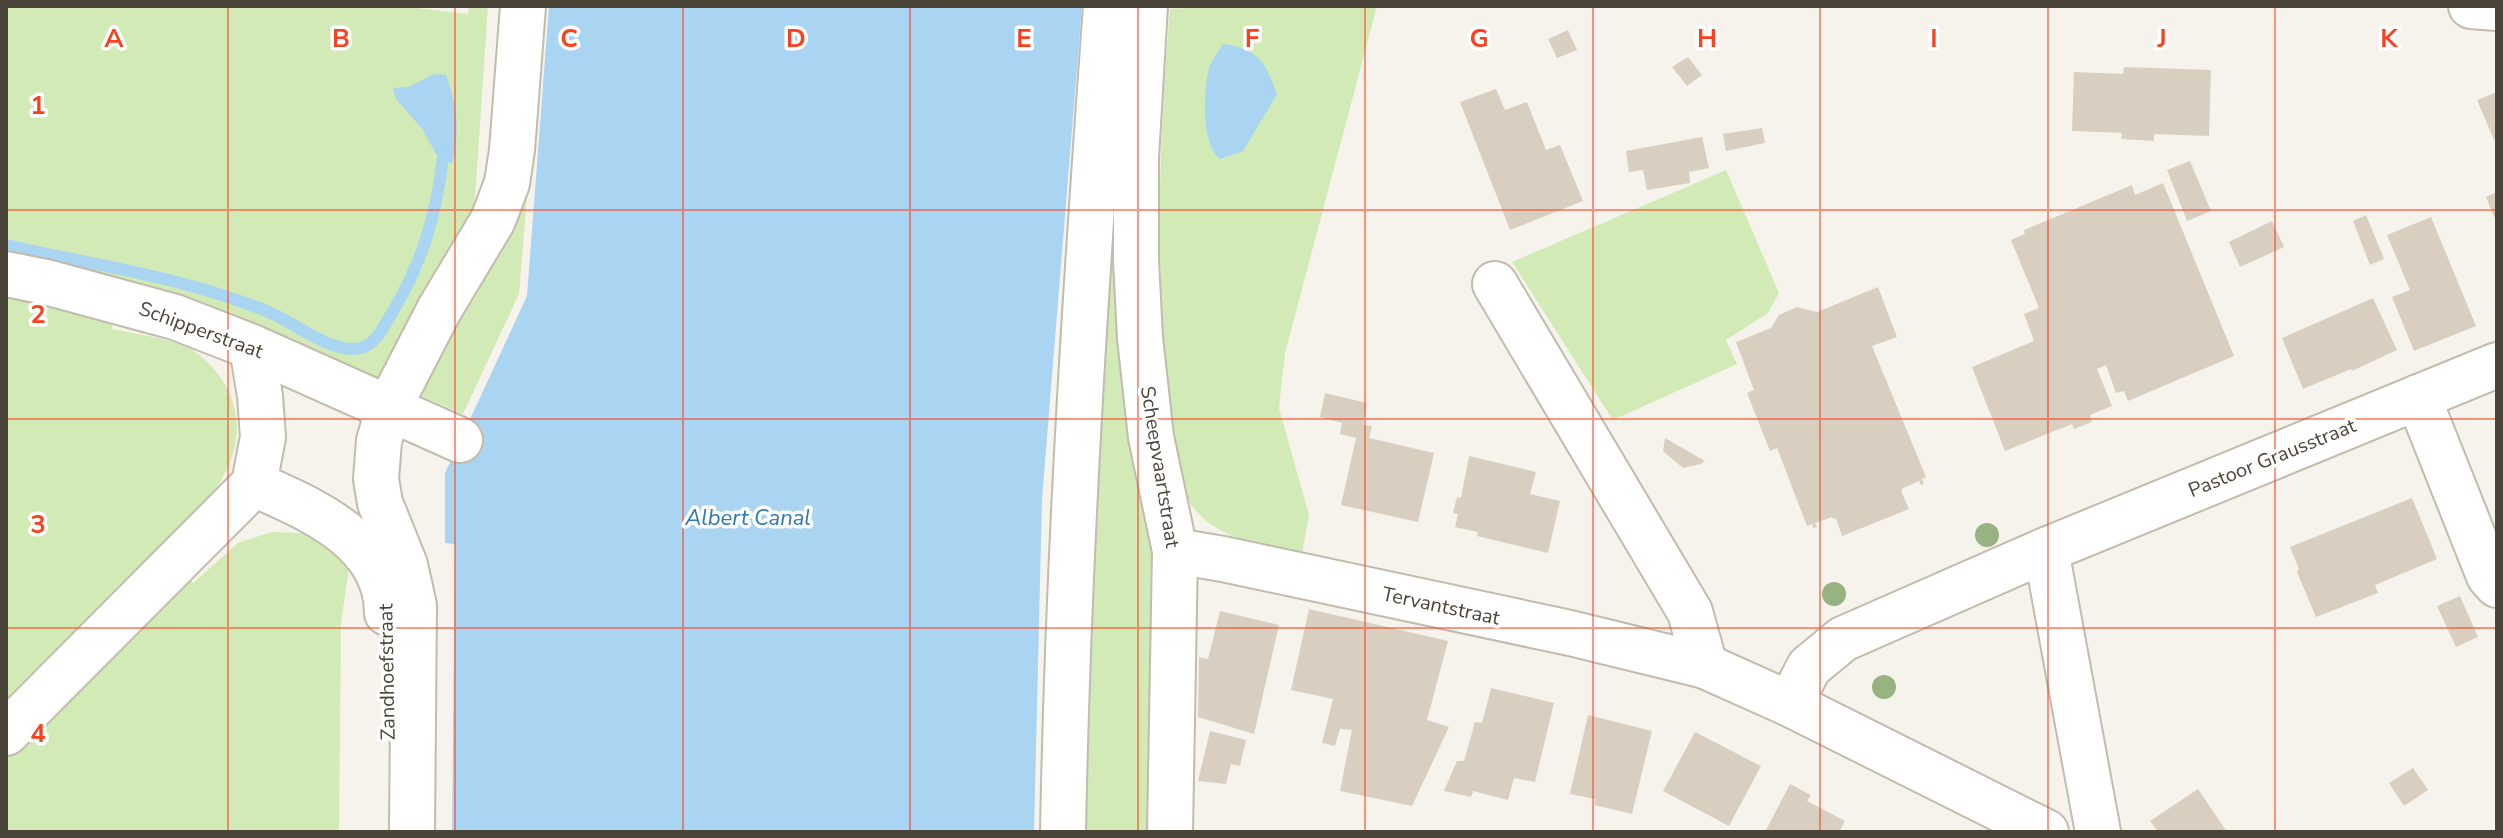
<svg xmlns="http://www.w3.org/2000/svg" width="2503" height="838" font-family="'Nunito Sans',sans-serif">
	<style>
		.green { fill: #d2eab5 }
		.water { fill: #a9d4f2 }
		.lines { fill: none; stroke-linecap: round; stroke-linejoin: round }
		.stream { stroke: #a9d4f2; stroke-width: 12 }
		.building { fill: #d8cfc1 }
		.minor-casing { stroke: #c2bbae; stroke-width: 48 }
		.minor { stroke: #fff; stroke-width: 44 }
		.tree { fill: #97b381 }
		.grid { fill: none; stroke: #fc3f1d; stroke-width: 2; stroke-opacity: 0.55 }
		.labels { text-anchor: middle; dominant-baseline: central; stroke-width: 7; stroke-linejoin: round; paint-order: stroke }
		.street-label { font-size: 20px; fill: #4b4439; stroke: #fff }
		.water-label { font-size: 22px; font-style: italic; fill: #2e7ab2; stroke: #fff }
		.grid-label { font-size: 26px; text-anchor: middle; font-weight: bold; fill: #fc3f1d; stroke: #fff; stroke-width: 7; stroke-linejoin: round; paint-order: stroke }
	</style>
	<rect width="100%" height="100%" fill="#f6f3ec"/>
	<g class="green">
		<path d="M6,6h392l70,8 1,-8h19l-15,223 -85,151 -19,2 -204,-92 -159,-32z"/>
		<path d="M1216,6h161l-92,347 -6,55 30,107 -7,39c-39,-9 -85,-14 -110,-48 -13,-17 -14,-49 -17,-70 -22,-143 -17,-283 -5,-427z"/>
		<path d="M1116,7l12,406 23,137 -2,282h-70z"/>
		<path d="M530,159l-11,135 -56,120 -51,-22z"/>
		<path d="M1726,170l53,123 -11,20 -42,27 11,24 -124,56 -101,-158z"/>
		<path d="M6,293l108,25 -2,11c23,5 50,8 72,17 17,7 35,26 43,42 33,67 -24,119 -65,165l31,30 45,-40 33,-11 30,1 19,5 30,22 -9,63 -2,209h-333z"/>
	</g>
	<g class="water">
		<path d="M549,6h533l-40,493 -8,333h-582l3,-288 -10,-1v-70l82,-177z"/>
		<path d="M1223,44c36,5 42,18 54,50l-34,57 -23,8c-19,-15 -16,-64 -12,-87 1,-9 10,-19 15,-28z"/>
		<path d="M435,74l11,1c12,33 14,55 6,89l-16,-10 -13,-24 -27,-31 -3,-11 15,-1z"/>
	</g>
	<g class="lines">
		<path class="stream" d="M6,245c88,20 182,33 265,68 24,10 69,47 95,33 12,-6 19,-22 26,-33 30,-51 44,-96 51,-155"/>
	</g>
	<g class="building">
		<path d="M1568,30l9,20 -20,8 -9,-19z"/>
		<path d="M1688,57l14,18 -15,11 -15,-19z"/>
		<path d="M2124,67l87,3 -2,66 -55,-2v7l-33,-2 1,-6 -50,-2 2,-59 49,2z"/>
		<path d="M1496,89l9,21 22,-8 19,48 14,-5 23,56 -73,29 -50,-128z"/>
		<path d="M2497,92v46l-3,2 -17,-40z"/>
		<path d="M1762,128l3,15 -39,8 -3,-17z"/>
		<path d="M1702,137l7,31 -20,4 1,11 -43,7 -4,-20 -14,2 -3,-21z"/>
		<path d="M2190,161l21,50 -24,10 -20,-51z"/>
		<path d="M2163,183l71,173 -106,45 -4,-10 -8,2 -10,-28 -9,4 15,37 -22,9 2,7 -18,7 -2,-5 -67,27 -33,-84 62,-26 -10,-27 15,-6 -28,-68 14,-6 -1,-4 108,-45 3,10z"/>
		<path d="M2497,192v32l-11,-27z"/>
		<path d="M2366,215l18,44 -14,6 -17,-44z"/>
		<path d="M2431,217l45,109 -62,25 -22,-54 18,-7 -23,-55z"/>
		<path d="M2272,221l12,26 -44,20 -11,-25z"/>
		<path d="M1878,287l19,50 -25,9 54,131 -4,2 2,5 -3,1 -2,-4 -16,7 -2,3 8,18 -67,27 -6,-18 -3,1 -1,-2 -17,6 2,4 -4,1 -1,-4 -5,2 -30,-78 -7,3 -23,-58 7,-3 -18,-48 35,-14 8,-13 18,-8 20,5z"/>
		<path d="M2373,298l24,52 -45,21 -1,-2 -48,20 -21,-51z"/>
		<path d="M1325,393l42,10 -4,22 9,1 -3,12 65,15 -16,69 -77,-17 15,-67 -16,-4 2,-11 -22,-6z"/>
		<path d="M1665,438l40,23 -4,3 -18,4 -20,-17z"/>
		<path d="M1469,456l67,16 -6,22 30,7 -12,52 -71,-17 1,-4 -23,-5 3,-13 -5,-1 4,-16 4,1z"/>
		<path d="M2412,498l25,61 -62,26 3,8 -62,24 -19,-45 2,-3 -9,-22z"/>
		<path d="M2460,596l18,41 -22,10 -19,-41z"/>
		<path d="M1309,609l139,32 -21,79 22,7 -37,79 -72,-15 12,-61 -12,-1 -5,17 -13,-3 11,-44 -42,-9z"/>
		<path d="M1220,611l59,14 -25,109 -56,-17 1,-60 9,2z"/>
		<path d="M1491,688l63,15 -19,79 -21,-4 -6,22 -35,-9 -2,6 -27,-6 13,-30h7l11,-39 7,1z"/>
		<path d="M1588,715l64,16 -20,83 -38,-9 1,-6 -25,-5z"/>
		<path d="M1210,731l36,9 -6,26 -9,-2 -5,20 -28,-3z"/>
		<path d="M1695,732l66,34 -32,60 -66,-35z"/>
		<path d="M2413,768l15,22 -24,16 -15,-23z"/>
		<path d="M1790,784l21,11 -4,6 38,20 -6,11h-74z"/>
		<path d="M2198,789l29,43h-69l-8,-11z"/>
	</g>
	<g class="lines">
		<g class="minor-casing">
			<g id="minor">
				<path d="M1145,6l-9,152v102l4,78 11,99 24,114 -5,281"/>
				<path d="M2471,6l26,2"/>
				<path d="M6,274l40,8 129,35 77,30 208,93"/>
				<path d="M1495,284l195,328 15,54"/>
				<path d="M252,347l8,49 3,41 -9,47"/>
				<path d="M2418,397l71,179 8,9"/>
				<path d="M254,484c56,25 133,56 133,129"/>
				<path d="M2046,550l52,282"/>
				<path d="M1175,551l48,8 347,74 135,33 85,38 256,128"/>
				<path d="M1790,704l19,-37 34,-28 203,-89 451,-185"/>
				<path d="M6,733l248,-249"/>
				<path d="M412,832l2,-226 -9,-41 -25,-62 -4,-24 3,-38 10,-34 50,-97 54,-90 14,-37 5,-33 11,-144"/>
				<path d="M1063,832c5,-276 23,-551 43,-826"/>
			</g>
		</g>
		<use href="#minor" class="minor"/>
	</g>
	<g class="tree">
		<circle cx="1987" cy="535" r="12"/>
		<circle cx="1834" cy="594" r="12"/>
		<circle cx="1884" cy="687" r="12"/>
	</g>
	<path class="grid" d="M228,6v826M455,6v826M683,6v826M910,6v826M1138,6v826M1365,6v826M1593,6v826M1820,6v826M2048,6v826M2275,6v826M6,210h2491M6,419h2491M6,628h2491"/>
	<g class="labels">
		<g class="street-label">
			<text transform="translate(201 330) rotate(20)">Schipperstraat</text>
			<text transform="translate(2272 458) rotate(-22)">Pastoor Grausstraat</text>
			<text transform="translate(1160 467) rotate(81)">Scheepvaartstraat</text>
			<text transform="translate(1441 606) rotate(12)">Tervantstraat</text>
			<text transform="translate(387 672) rotate(-91)">Zandhoefstraat</text>
		</g>
		<g class="water-label">
			<text x="748" y="518">Albert Canal</text>
		</g>
	</g>
	<g class="grid-label">
		<text x="114" y="47">A</text>
		<text x="341" y="47">B</text>
		<text x="569" y="47">C</text>
		<text x="796" y="47">D</text>
		<text x="1024" y="47">E</text>
		<text x="1252" y="47">F</text>
		<text x="1479" y="47">G</text>
		<text x="1707" y="47">H</text>
		<text x="1934" y="47">I</text>
		<text x="2162" y="47">J</text>
		<text x="2389" y="47">K</text>
		<text x="38" y="114">1</text>
		<text x="38" y="323">2</text>
		<text x="38" y="533">3</text>
		<text x="38" y="742">4</text>
	</g>
	<rect width="2503" height="838" fill="none" stroke="#4b4439" stroke-width="16"/>
</svg>
